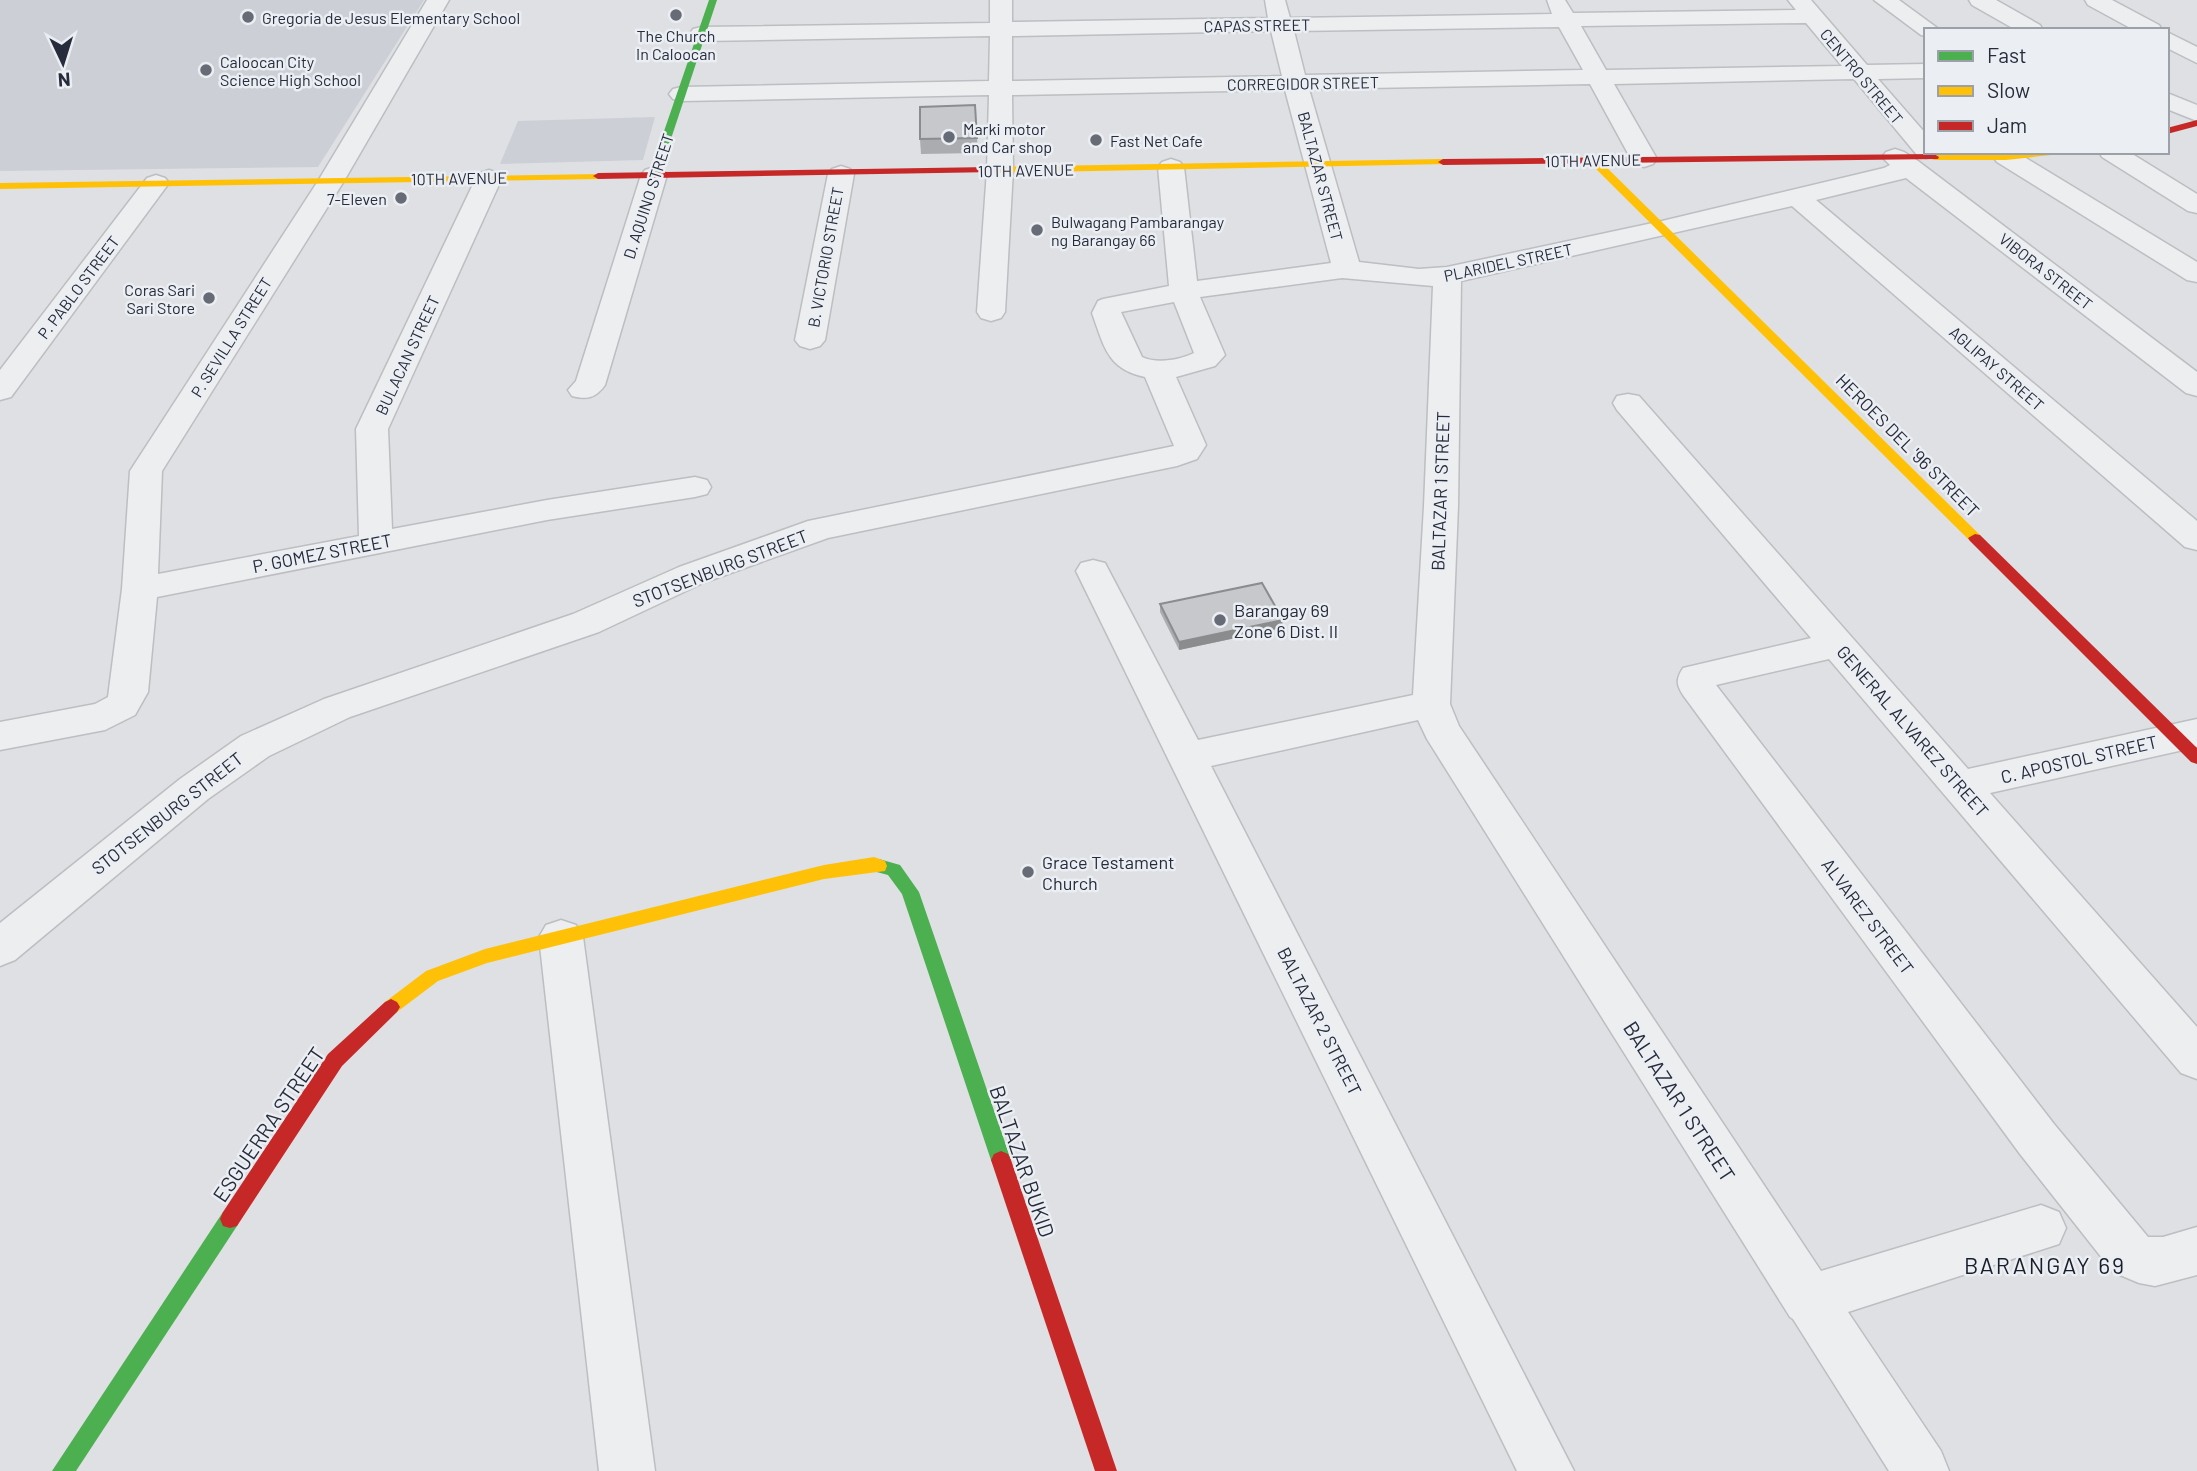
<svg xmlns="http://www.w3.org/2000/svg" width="2197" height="1471" font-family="Barlow,sans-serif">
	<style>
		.built { fill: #cccfd6 }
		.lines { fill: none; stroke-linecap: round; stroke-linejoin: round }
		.street-casing { stroke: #bcbec1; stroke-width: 3 }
		.street { fill: #edeef0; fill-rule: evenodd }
		.fast { fill: #4caf50; fill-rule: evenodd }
		.slow { fill: #ffc107; fill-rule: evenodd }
		.jam { fill: #c62828; fill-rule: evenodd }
		.wall { fill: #aaacaf }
		.shaded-wall { fill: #8b8c8e }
		.building { fill: #c6c8cb; stroke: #8b8c8e; stroke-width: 2 }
		.poi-dot { fill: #666b76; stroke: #ebeef3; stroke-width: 2.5 }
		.labels { text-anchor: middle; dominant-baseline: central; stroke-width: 5; stroke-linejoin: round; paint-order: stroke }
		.far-poi-label { font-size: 16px; fill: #262c3b; stroke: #ebeef3; text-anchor: start }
		.far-street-label { font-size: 16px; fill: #262c3b; stroke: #ebeef3 }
		.street-label { font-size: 18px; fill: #262c3b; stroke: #ebeef3 }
		.poi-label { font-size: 18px; fill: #262c3b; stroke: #ebeef3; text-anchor: start }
		.near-street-label { font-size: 21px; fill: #262c3b; stroke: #ebeef3 }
		.near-neighbourhood-label { font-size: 23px; letter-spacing: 2px; fill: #191e2b; stroke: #ebeef3 }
	</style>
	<rect width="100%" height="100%" fill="#dee0e3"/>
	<g class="built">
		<path d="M0,0h424l-106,167 -318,4z"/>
		<path d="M655,117l-12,43 -143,4 18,-43z"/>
	</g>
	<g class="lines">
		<g class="street-casing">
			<g id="street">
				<path d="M427,0h22l-105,181 -182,290 -4,103 201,-38 -3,-107 120,-251 4,-5 9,-3 9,3 4,5 -114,251 4,100 155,-29 148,-23 12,3 4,7 -4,7 -12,3 -148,23 -390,77 -9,95 -13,23 -30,15 -105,20v-28l95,-18 13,-7 14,-108 8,-118 188,-290z"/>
				<path d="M990,0h22v22l256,-4 -3,-18h20l5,18 262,-4 -5,-14h18l8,13 223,-3 -8,-10h23l56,65 59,-1v14l-48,1 48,55v18h11l-2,3 -9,3 -9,-3 -63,-76 -240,5 43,75 -4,5 -9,3 -9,-3 -4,-5 -41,-75 -281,5 50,173 60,7 28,-2 215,-46 222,-53 6,-3 -8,-8 4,-5 9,-3 9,3 14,9 279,211v24l-11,-3 -280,-215 -90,22 381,321v29l-12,-3 -393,-341 -331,75 -3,225 -8,198 9,22 362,545 220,-66 18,7 7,16 -7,16 -211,68 93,139 8,20h-60l-96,-152 -3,-2 -363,-578 -9,-19 -207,46 363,705h-57l-441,-900 5,-8 12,-3 12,3 93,177 215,-45 11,-189 9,-220 -91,-8 -142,19 25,58 -10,11 -39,11 30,68 -9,14 -20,7 -349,72 -125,45 -104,49 -249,85 -81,39 -61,43 -193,161 -15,6v-43l180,-144 61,-43 83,-37 249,-85 106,-47 129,-46 366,-75 -29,-69c-38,-8 -41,-31 -53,-64l6,-12 5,-2 66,-13 -11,-119 4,-5 9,-3 9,3 4,5 13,114 134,-18 -46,-173 -273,5 1,75 -8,142 -4,6 -10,3 -10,-3 -4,-6 10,-142 2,-75 -308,6 -8,-2 -4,-5 4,-5 8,-2 308,-6 1,-45 -289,5 -8,-2 -3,-5 3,-5 8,-2 289,-4zM1806,23l36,43 -236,4 -25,-44zM1559,27l24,43 -278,5 -11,-44zM1271,31l11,45 -270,5v-45zM1174,302l20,51c-14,7 -37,11 -52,4l-21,-45z"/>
				<path d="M1874,0h25l41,30h-14v6l-5,-1z"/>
				<path d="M1969,0h27l44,25 3,5h-27l-44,-25z"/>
				<path d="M2085,0h27l47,25 3,5h-28l-46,-25z"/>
				<path d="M2167,32l30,15v16l-30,-15z"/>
				<path d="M2167,93l30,12v16l-30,-12z"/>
				<path d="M1997,152h19l181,110v20l-10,-2 -190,-118 -4,-5z"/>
				<path d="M2099,152h30l68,42v19l-9,-2 -86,-54z"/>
				<path d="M841,166l9,3 4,5 -29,166 -5,6 -10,3 -10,-3 -5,-6 33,-166 4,-5z"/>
				<path d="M654,167l9,3 4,5 -62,210c-9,13 -18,15 -33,11l-4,-6 8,-9 65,-206 4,-5z"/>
				<path d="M156,175l9,3 4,5 -158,214 -11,3v-30l147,-192z"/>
				<path d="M1628,394l11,2 329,373 229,-50v28l-207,46 207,234v52l-16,-6 -352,-414 -113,26 338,439 94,113h15l34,-10v48l-42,11 -16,-3 -26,-11 -93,-118 -337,-459c-7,-11 -7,-16 0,-27l128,-30 -194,-228 -4,-7 4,-7z"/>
				<path d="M561,920l15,5 7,12 72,534h-56l-60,-534 7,-12z"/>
			</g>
		</g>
		<use href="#street" class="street"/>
		<g class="fast">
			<path d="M709,0h8l-58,175 -9,2 -1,-2z"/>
			<path d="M879,859l21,6 19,27 92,268 -3,6 -7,3 -7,-3 -3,-6 -89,-266 -14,-19 -15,-4 -2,-5 2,-5z"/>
			<path d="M230,1210l7,2 3,7 -3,7 -161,245h-24l171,-259z"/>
		</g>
		<g class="slow">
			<path d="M2056,152l-5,3 -45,5h-72l-5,-3 5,-3z"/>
			<path d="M1589,158h8l383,377 2,3 -2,3h-10l-381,-379z"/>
			<path d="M1443,159l5,3 -1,2 -455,9 -5,-3 5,-3z"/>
			<path d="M602,174v4l-4,1 -598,10v-6z"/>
			<path d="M874,857l11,4 2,5 -2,5 -61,8 -337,84 -49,18 -41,31 -6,3 -6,-3 -3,-5 3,-5 41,-31 59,-22 339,-84z"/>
		</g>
		<g class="jam">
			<path d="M2197,120v6l-30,8v-6z"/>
			<path d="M1934,154l5,3 -1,2 -495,6 -5,-3 5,-3z"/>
			<path d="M992,167l5,3 -1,2 -398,7 -5,-3 5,-3z"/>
			<path d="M1975,534l5,1 217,213v16l-6,-2 -221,-221 -2,-3z"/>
			<path d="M391,999l6,3 3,5 -3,5 -55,54 -105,160 -7,2 -7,-2 -3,-7 3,-7 105,-158 57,-52z"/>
			<path d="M1001,1151l7,3 3,6 106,311h-22l-104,-311 3,-6z"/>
		</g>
	</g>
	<g class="wall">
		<path d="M975,105l3,48 -57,1 -1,-15z"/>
		<path d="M1160,604l122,24 -103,22 -19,-38z"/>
	</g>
	<path class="shaded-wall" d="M1283,620l-1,8 -103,22v-8z"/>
	<g class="building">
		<path d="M975,105l2,33 -57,1v-32z"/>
		<path d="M1262,583l21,37 -104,22 -19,-38z"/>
	</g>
	<g class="poi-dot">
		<circle cx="676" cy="15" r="7"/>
		<circle cx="248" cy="17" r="7"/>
		<circle cx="206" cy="70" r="7"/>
		<circle cx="949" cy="137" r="7"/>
		<circle cx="1096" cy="140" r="7"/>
		<circle cx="401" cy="198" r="7"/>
		<circle cx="1037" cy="230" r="7"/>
		<circle cx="209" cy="298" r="7"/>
		<circle cx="1220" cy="620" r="7"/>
		<circle cx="1028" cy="872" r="7"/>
	</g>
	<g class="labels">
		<g class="far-poi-label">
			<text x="262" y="17">Gregoria de Jesus Elementary School</text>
			<text x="676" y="35" text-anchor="middle">The Church<tspan x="676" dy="18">In Caloocan</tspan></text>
			<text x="220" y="61">Caloocan City<tspan x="220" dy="18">Science High School</tspan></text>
			<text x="963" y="128">Marki motor<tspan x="963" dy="18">and Car shop</tspan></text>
			<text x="1110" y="140">Fast Net Cafe</text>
			<text x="387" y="198" text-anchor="end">7-Eleven</text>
			<text x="1051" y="221">Bulwagang Pambarangay<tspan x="1051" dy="18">ng Barangay 66</tspan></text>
			<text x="195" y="289" text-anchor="end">Coras Sari<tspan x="195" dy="18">Sari Store</tspan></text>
		</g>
		<g class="far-street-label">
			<text transform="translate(1257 25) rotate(-1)">CAPAS STREET</text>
			<text transform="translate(1862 76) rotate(50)">CENTRO STREET</text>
			<text transform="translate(1303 83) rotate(-1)">CORREGIDOR STREET</text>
			<text transform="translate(1593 160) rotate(-1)">10TH AVENUE</text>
			<text transform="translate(1026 170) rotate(-1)">10TH AVENUE</text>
			<text transform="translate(1321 176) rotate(75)">BALTAZAR STREET</text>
			<text transform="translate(459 178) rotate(-1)">10TH AVENUE</text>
			<text transform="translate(648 196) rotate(-72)">D. AQUINO STREET</text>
			<text transform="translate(825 257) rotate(-80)">B. VICTORIO STREET</text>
			<text transform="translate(1508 262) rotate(-12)">PLARIDEL STREET</text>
			<text transform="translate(2046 271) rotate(38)">VIBORA STREET</text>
			<text transform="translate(78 287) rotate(-53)">P. PABLO STREET</text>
			<text transform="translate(231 337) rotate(-58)">P. SEVILLA STREET</text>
			<text transform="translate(407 355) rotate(-65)">BULACAN STREET</text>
			<text transform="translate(1997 368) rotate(41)">AGLIPAY STREET</text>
		</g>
		<g class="street-label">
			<text transform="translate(1908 445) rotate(45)">HEROES DEL '96 STREET</text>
			<text transform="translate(1440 491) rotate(-88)">BALTAZAR 1 STREET</text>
			<text transform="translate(322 553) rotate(-11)">P. GOMEZ STREET</text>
			<text transform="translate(720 568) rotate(-21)">STOTSENBURG STREET</text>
			<text transform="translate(1913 731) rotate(49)">GENERAL ALVAREZ STREET</text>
			<text transform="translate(2079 759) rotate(-13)">C. APOSTOL STREET</text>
			<text transform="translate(167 813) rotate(-38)">STOTSENBURG STREET</text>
			<text transform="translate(1868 916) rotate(53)">ALVAREZ STREET</text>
			<text transform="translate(1320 1021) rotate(63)">BALTAZAR 2 STREET</text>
		</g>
		<g class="poi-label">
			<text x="1234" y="610">Barangay 69<tspan x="1234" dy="21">Zone 6 Dist. II</tspan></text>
			<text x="1042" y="862">Grace Testament<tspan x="1042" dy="21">Church</tspan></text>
		</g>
		<g class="near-street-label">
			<text transform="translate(1680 1101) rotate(57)">BALTAZAR 1 STREET</text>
			<text transform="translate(268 1124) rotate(-56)">ESGUERRA STREET</text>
			<text transform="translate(1023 1161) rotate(71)">BALTAZAR BUKID</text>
		</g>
		<g class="near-neighbourhood-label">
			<text x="2045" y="1265">BARANGAY 69</text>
		</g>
	</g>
	<rect x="1924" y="28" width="245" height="126" fill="#ebeef3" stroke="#9ca0a9" stroke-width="2"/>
	<rect x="1938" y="51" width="35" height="10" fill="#4caf50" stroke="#9ca0a9" stroke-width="2"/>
	<text x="1987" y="63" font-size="21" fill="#262c3b">Fast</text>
	<rect x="1938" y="86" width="35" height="10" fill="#ffc107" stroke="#9ca0a9" stroke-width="2"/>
	<text x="1987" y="98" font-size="21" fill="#262c3b">Slow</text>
	<rect x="1938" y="121" width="35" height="10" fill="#c62828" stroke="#9ca0a9" stroke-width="2"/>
	<text x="1987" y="133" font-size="21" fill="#262c3b">Jam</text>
	<g transform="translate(63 63) rotate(176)" stroke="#ebeef3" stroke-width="5" paint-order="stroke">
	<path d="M0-5L12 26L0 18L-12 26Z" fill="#262c3b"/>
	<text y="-10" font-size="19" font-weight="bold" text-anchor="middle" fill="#262c3b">N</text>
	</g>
</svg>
